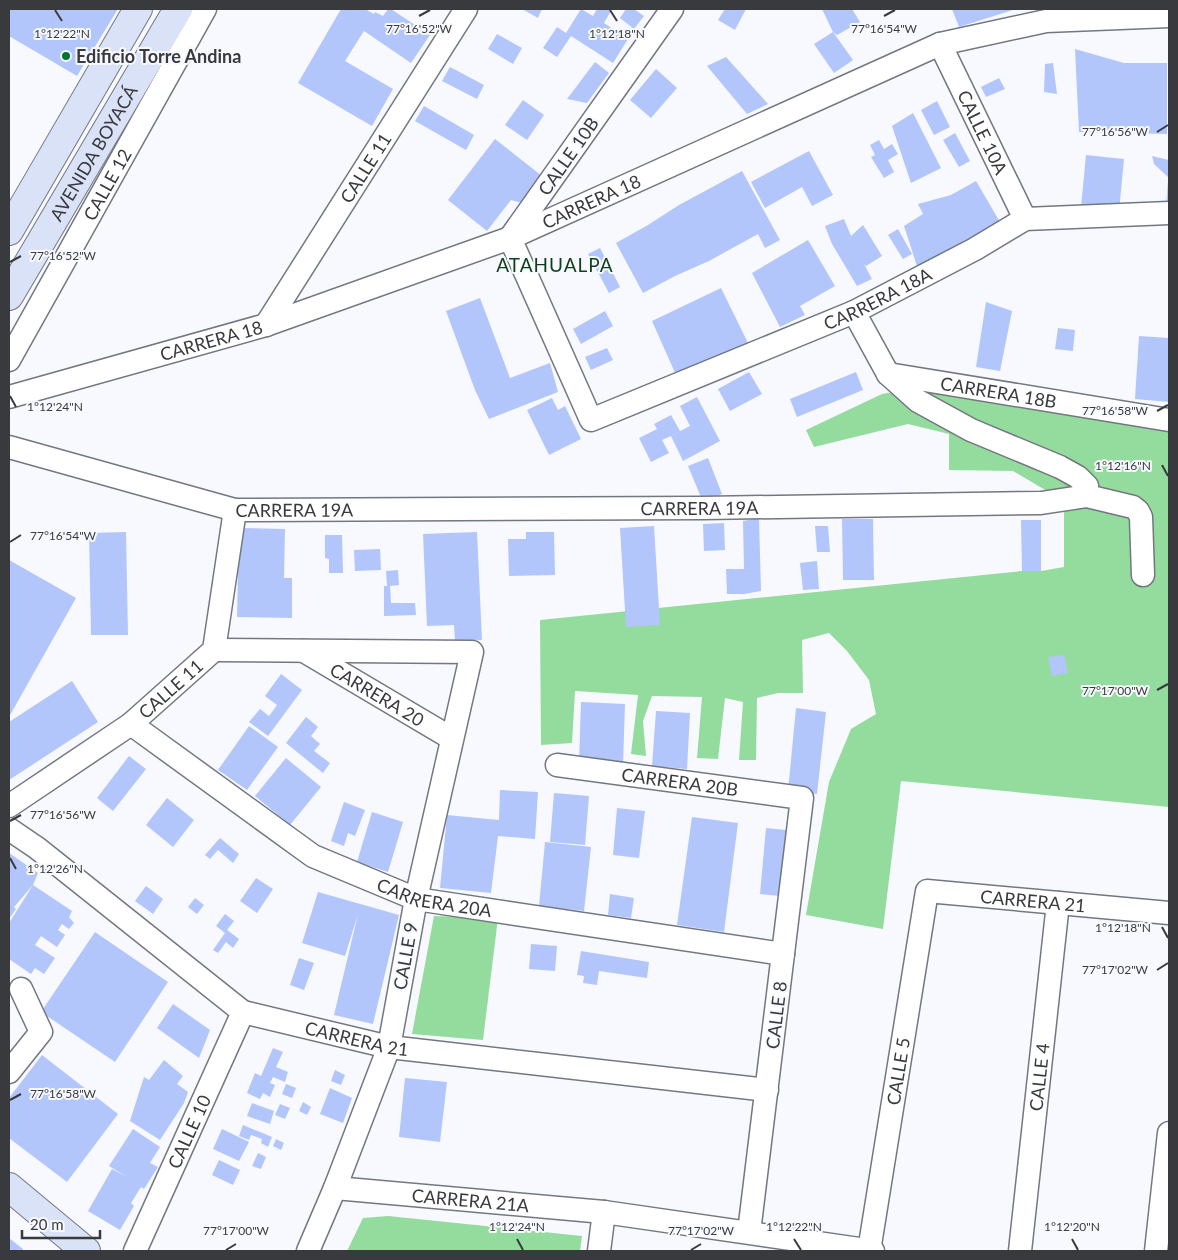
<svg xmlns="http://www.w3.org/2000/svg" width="1178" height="1260" font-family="Lato,sans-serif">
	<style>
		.green { fill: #93dc9d }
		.building { fill: #b2c6fb }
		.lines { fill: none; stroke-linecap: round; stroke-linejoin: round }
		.street-casing { stroke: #737781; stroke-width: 25 }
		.secondary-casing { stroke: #737781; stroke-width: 30 }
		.street { stroke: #fff; stroke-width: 22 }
		.secondary { stroke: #dae2f8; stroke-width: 28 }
		.ticks { fill: none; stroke: #383a3e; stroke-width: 2 }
		.poi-dot { fill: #00762c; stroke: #f7f9fe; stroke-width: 2 }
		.labels { text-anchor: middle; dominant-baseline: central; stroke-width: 4; stroke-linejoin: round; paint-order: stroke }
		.poi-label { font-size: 18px; font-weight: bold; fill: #383a3e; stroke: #f7f9fe; text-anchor: start }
		.street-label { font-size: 18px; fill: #383a3e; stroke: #f7f9fe }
		.neighbourhood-label { font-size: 19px; letter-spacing: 1px; fill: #0f3f1a; stroke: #f7f9fe }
		.ticks-label { font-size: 12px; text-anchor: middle; fill: #383a3e; stroke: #f7f9fe; stroke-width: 4; stroke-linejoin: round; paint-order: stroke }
	</style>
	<rect width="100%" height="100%" fill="#f7f9fe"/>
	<g class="green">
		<path d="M930,386l239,40v381l-268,-26 -18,148 -77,-14 23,-133 22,-53 25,-15 -7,-34 -22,-29 -18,-18 -27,7 1,53h-25l-21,5 -1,62h-17l4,-58 -18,-4 -7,61 -21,-1 5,-61 -50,-1 -9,25 3,35 -15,-2 7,-59 -63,-4 -3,52 -31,2 -1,-125 482,-49h19l23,-4v-66l-51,-30 -64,-1v-36l-41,-10 -94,23 -8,-17 76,-36z"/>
		<path d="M434,916l64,2 -15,122 -71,-6z"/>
		<path d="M388,1216l194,20 -2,15h-233l16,-33z"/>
	</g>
	<g class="building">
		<path d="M9,9h109l-41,67 -68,-40z"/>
		<path d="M341,9h24l9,5 1,-2 8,4 5,-7h3l39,26 -19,28 -47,-32 -19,30 48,28 -21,37 -74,-43z"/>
		<path d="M522,9h20l-4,9z"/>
		<path d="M581,9l12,7 4,-7h15l-8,14 24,16 -15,24 -42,-27 -14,21 -14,-9 14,-21 9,6z"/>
		<path d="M626,9h8l10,7 -10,13 -14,-11z"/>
		<path d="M725,9h21l-11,21 -17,-10z"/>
		<path d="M822,9h30l8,13 -23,13 -4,-3z"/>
		<path d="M952,9h64l-57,18z"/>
		<path d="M833,32l20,28 -19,13 -20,-29z"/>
		<path d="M497,34l25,14 -9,16 -25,-15z"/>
		<path d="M1075,49l49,14h43v71l-88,-2z"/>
		<path d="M726,57l42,47 -21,10 -40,-48z"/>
		<path d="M595,62l14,11 -22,30 -20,-4z"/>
		<path d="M1053,63l4,31 -13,-2 1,-28z"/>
		<path d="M450,67l34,18 -7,14 -35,-18z"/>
		<path d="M656,69l21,19 -26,30 -21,-18z"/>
		<path d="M999,78l6,11 -19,8 -5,-10z"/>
		<path d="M523,100l21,15 -17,25 -22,-15z"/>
		<path d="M937,101l13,26 -16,8 -13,-25z"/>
		<path d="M424,106l50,29 -8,15 -51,-29z"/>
		<path d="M913,113l28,55 -30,15 -19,-57z"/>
		<path d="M955,133l15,28 -11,6 -16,-27z"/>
		<path d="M495,139l47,37 -20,27 -11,-3 -24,31 -39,-31z"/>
		<path d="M879,140l5,9 8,-5 6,10 -10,6 6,12 -10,6 -13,-21 4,-2 -5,-10z"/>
		<path d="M809,151l24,44 -21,11 -10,-19 -37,21 -14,-26z"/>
		<path d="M1086,155l38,4 -5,53 -38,-5z"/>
		<path d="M1152,156l17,4v18l-15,-14z"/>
		<path d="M742,171l38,69 -15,8 -7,-14 -49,27 -34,15 -32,17 -27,-50 32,-18 31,-20z"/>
		<path d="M976,181l24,41 -56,32 -27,12 -13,-40 19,-12 -5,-10 33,-9z"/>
		<path d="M1168,181h1v25h-3z"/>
		<path d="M844,219l7,17 12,-11 19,31 -16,10 -2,-2 8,15 -15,7 -25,-42 -7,-18z"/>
		<path d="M898,229l14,25 -9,5 -15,-24z"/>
		<path d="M808,240l27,46 -35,20 5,9 -25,12 -28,-54z"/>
		<path d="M600,248l20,39 -11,6 -21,-39z"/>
		<path d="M721,288l27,55 -72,32 -24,-54z"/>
		<path d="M480,298l30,80 40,-15 8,29 -69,27 -14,-29 -29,-79z"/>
		<path d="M986,302l26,9 -12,60 -24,-4z"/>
		<path d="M605,311l8,15 -32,18 -8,-15z"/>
		<path d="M1058,328l17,2 -2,21 -18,-2z"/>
		<path d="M1139,336l30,2v64l-34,-3z"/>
		<path d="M607,348l6,12 -22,10 -6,-13z"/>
		<path d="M749,372l13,22 -32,17 -12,-22z"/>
		<path d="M856,372l7,18 -66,27 -7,-18z"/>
		<path d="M697,397l23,44 -37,20 -12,-25 -9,4 7,13 -18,9 -12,-24 18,-9 -3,-5 17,-9 9,16 10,-5 -10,-20z"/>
		<path d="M552,398l6,12 7,-4 16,33 -32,16 -22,-45z"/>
		<path d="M708,458l14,36 -19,8 -15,-36z"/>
		<path d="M759,518l2,73 -17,3h-17l-1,-25h18l-1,-48z"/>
		<path d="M842,519h31l1,61h-31z"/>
		<path d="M1021,520h20v51h-19z"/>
		<path d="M724,523l1,27 -21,1 -1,-27z"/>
		<path d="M654,526l6,99 -34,2 -6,-99z"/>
		<path d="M815,526h13l2,26h-13z"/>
		<path d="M239,528l46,1 -1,49h8v40l-55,-1z"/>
		<path d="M126,532l2,103h-37l-2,-102z"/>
		<path d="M477,532l5,108 -27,1 -1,-16 -27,1 -4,-92z"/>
		<path d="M526,532h28l1,43 -46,1 -1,-37h18z"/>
		<path d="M325,535h17l1,38h-14v-14l-4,-1z"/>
		<path d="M380,549l1,21 -26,1 -1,-21z"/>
		<path d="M9,560l67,38 -67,119z"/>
		<path d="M817,561l2,28 -16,1 -3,-27z"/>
		<path d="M398,570l1,15 -9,1 1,17h24l1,12 -32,1v-30h3l-1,-15z"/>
		<path d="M1064,655l4,18 -16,3 -4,-19z"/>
		<path d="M281,674l21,16 -34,46 -19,-14 11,-13 9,7 8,-11 -12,-9z"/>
		<path d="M72,681l26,41 -89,58v-58z"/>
		<path d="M581,702l44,2 -2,61 -44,-2z"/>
		<path d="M796,708l30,4 -9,82 -29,-3z"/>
		<path d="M656,711l34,2 -3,56 -35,-3z"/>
		<path d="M306,717l12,10 -7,9 9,8 -6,7 16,12 -7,10 -37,-30z"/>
		<path d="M249,726l29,21 -31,43 -29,-20z"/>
		<path d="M129,756l17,13 -33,42 -16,-13z"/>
		<path d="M286,758l35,29 -31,38 -35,-29z"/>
		<path d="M500,790l38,2 -3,47 -37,-3 -7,57 -51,-5 7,-73 52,5z"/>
		<path d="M554,793l35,3 -4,49 -35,-3z"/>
		<path d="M167,798l27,22 -21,27 -27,-22z"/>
		<path d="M344,802l21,8 -10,26 -7,-3 -4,13 -13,-5z"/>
		<path d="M617,808l28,3 -6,47 -26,-3z"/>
		<path d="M372,812l31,10 -15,50 -31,-10z"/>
		<path d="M692,817l46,6 -14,109 -47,-7z"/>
		<path d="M766,828l20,2 -6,66 -20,-2z"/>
		<path d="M220,838l19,16 -6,9 -15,-13 -8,9 -5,-4z"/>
		<path d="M545,842l46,5 -7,64 -45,-5z"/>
		<path d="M9,853l29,20 -5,12 -19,22 2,2 -7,10z"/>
		<path d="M256,878l17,11 -16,24 -17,-12z"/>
		<path d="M33,885l39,26 -3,6 5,6 -5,6 -7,-5 -4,6 7,5 -8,12 -16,-11 -6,9 20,13 -11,16 -9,-6 -4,6 -22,-15v-36z"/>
		<path d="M146,886l17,13 -10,15 -18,-13z"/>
		<path d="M318,892l81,23 -26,109 -39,-9 24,-101 -13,42 -43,-13z"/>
		<path d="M610,894l24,4 -3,20 -23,-3z"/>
		<path d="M195,898l9,7 -7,9 -9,-7z"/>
		<path d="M225,914l9,7 -7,9 12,9 -6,9 -7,-6 -8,11 -5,-3 12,-17 -9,-7z"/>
		<path d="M95,932l73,50 -53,80 -74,-50z"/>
		<path d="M531,944l26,2 -2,25 -26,-2z"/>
		<path d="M581,951l68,11 -2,16 -48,-7 -2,14 -14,-2 1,-7 -7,-1z"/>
		<path d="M299,958l15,5 -10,27 -14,-5z"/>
		<path d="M173,1004l37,26 -11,28 -42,-30z"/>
		<path d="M273,1048l10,4 -7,15 12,5 -1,3 -2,7 -12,-5 -3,6 5,2 -5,12 -7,-4 -3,6 -13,-6 8,-20 6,3z"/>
		<path d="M42,1055l76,59 -51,68 -58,-44v-40z"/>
		<path d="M164,1060l19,16 -6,8 11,8 -4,11 -24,37 -30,-19 14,-44 5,3z"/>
		<path d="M335,1070l10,5 -4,10 -10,-4z"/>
		<path d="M405,1078l42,4 -7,60 -41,-5z"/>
		<path d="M286,1084l10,4 -4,10 -10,-4z"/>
		<path d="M330,1088l22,10 -9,25 -23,-9z"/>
		<path d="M303,1102l8,5 -4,8 -8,-4z"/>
		<path d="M252,1103l22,8 -4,13 -23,-8z"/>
		<path d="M280,1104l10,4 -5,11 -10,-4z"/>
		<path d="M243,1125l29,12 -4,10 -7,-4 1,-4 -11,-4 -2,5 -10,-4z"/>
		<path d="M133,1129l27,18 -10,16 8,4 -14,22 -3,-2 -10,16 3,3 -14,24 -32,-19 24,-42 15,8 -18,-11z"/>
		<path d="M222,1129l27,13 -10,19 -26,-12z"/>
		<path d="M276,1139l8,4 -3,7 -8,-4z"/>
		<path d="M258,1153l8,4 -5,12 -9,-3z"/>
		<path d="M219,1160l21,10 -7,15 -21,-10z"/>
		<path d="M9,1238l14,11 -1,2h-10l-3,-3z"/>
	</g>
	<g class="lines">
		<g class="street-casing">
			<g id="street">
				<path id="s1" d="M672,9l-162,229 81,182 263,-108 121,-63 50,-30 144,-6"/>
				<path id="s2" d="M940,44l85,175"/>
				<path id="s3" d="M266,325l200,-316"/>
				<path id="s4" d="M9,360l196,-351"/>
				<path id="s5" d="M888,374l281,46"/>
				<path id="s6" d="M9,397l257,-72 244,-87 430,-194 106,-23 123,-5"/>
				<path id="s7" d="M9,447l226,63 468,-2 338,-5 46,-7v-10l-9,-9 -18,-10 -89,-37 -53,-29 -30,-27 -34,-62"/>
				<path d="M1087,496l46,11 5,4 3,6 2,58"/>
				<path d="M214,650l258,2 -56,247 -27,148 -54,141 -27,63"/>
				<path id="s8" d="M304,651l147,87"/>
				<path id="s9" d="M131,724l182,132 103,43 367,55"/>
				<path id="s10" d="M557,765l245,33 -53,434"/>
				<path id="s11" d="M9,806l122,-82 83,-74 21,-140"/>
				<path id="s12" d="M9,829l28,19 206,164 146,35 378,43"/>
				<path d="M9,1072l32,-40 -20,-43"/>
				<path id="s13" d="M335,1188l269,24 269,39"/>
				<path id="s14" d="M135,1251l108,-239"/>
				<path d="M599,1251l5,-39"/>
				<path id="s15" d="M869,1251l58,-360 242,22"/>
				<path id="s16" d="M1020,1251l38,-348"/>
				<path d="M1156,1251l13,-118"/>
			</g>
		</g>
		<g class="secondary-casing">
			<g id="secondary">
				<path d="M9,231l129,-222"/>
				<path id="s17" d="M9,296l169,-287"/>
				<path d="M9,1187l77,64"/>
			</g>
		</g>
		<use href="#street" class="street"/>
		<use href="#secondary" class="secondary"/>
	</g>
	<path class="ticks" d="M55,10l7,11M610,10l7,11M419,16l11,-6M884,16l11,-6M1157,132l11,-7M10,262l11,-6M10,396l6,11M1157,411l11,-6M1162,465l6,11M10,542l11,-7M1157,690l11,-6M10,821l11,-6M10,858l6,11M1162,927l6,11M1157,970l11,-7M10,1100l11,-6M517,1239l6,11M794,1239l7,11M1072,1239l6,11M226,1250l10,-6M691,1250l10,-6"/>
	<circle class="poi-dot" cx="66" cy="56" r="5"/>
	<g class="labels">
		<g class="poi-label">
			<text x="76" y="56">Edificio Torre Andina</text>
		</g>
		<g class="street-label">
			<text stroke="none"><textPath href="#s2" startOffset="98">CALLE 10A</textPath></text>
			<text stroke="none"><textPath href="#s17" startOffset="166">AVENIDA BOYACÁ</textPath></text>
			<text transform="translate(568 156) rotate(-55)">CALLE 10B</text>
			<text stroke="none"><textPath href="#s3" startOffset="186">CALLE 11</textPath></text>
			<text stroke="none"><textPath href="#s4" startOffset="201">CALLE 12</textPath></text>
			<text stroke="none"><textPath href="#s6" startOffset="615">CARRERA 18</textPath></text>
			<text stroke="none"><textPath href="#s1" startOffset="791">CARRERA 18A</textPath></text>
			<text stroke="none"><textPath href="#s6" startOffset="210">CARRERA 18</textPath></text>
			<text stroke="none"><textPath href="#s5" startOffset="112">CARRERA 18B</textPath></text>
			<text stroke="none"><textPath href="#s7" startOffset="699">CARRERA 19A</textPath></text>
			<text stroke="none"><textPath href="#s7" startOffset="294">CARRERA 19A</textPath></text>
			<text stroke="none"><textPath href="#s11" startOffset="200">CALLE 11</textPath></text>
			<text stroke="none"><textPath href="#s8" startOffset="85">CARRERA 20</textPath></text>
			<text stroke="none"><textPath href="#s10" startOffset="124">CARRERA 20B</textPath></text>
			<text stroke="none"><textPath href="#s9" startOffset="354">CARRERA 20A</textPath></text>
			<text stroke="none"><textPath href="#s15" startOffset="471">CARRERA 21</textPath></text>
			<text transform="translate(405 956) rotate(-80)">CALLE 9</text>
			<text transform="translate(776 1015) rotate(-83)">CALLE 8</text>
			<text stroke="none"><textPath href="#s12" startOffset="414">CARRERA 21</textPath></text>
			<text stroke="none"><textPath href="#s15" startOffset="182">CALLE 5</textPath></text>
			<text stroke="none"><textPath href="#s16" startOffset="175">CALLE 4</textPath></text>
			<text stroke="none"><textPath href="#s14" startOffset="131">CALLE 10</textPath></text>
			<text stroke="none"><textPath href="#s13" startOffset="136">CARRERA 21A</textPath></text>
		</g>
		<g class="neighbourhood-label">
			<text x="555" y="264">ATAHUALPA</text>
		</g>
	</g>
	<g class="ticks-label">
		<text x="419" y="33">77°16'52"W</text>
		<text x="884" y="33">77°16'54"W</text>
		<text x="62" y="38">1°12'22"N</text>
		<text x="617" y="38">1°12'18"N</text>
		<text x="1115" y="136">77°16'56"W</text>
		<text x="63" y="260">77°16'52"W</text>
		<text x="55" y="411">1°12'24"N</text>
		<text x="1115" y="415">77°16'58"W</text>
		<text x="1123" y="470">1°12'16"N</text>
		<text x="63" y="540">77°16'54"W</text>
		<text x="1115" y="695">77°17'00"W</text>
		<text x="63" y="819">77°16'56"W</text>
		<text x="55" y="873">1°12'26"N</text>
		<text x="1123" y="932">1°12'18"N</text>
		<text x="1115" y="974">77°17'02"W</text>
		<text x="63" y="1098">77°16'58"W</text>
		<text x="517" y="1231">1°12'24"N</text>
		<text x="794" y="1231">1°12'22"N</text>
		<text x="1072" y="1231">1°12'20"N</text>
		<text x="236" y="1235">77°17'00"W</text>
		<text x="701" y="1235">77°17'02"W</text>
	</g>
	<rect width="1178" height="1260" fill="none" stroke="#383a3e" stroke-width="20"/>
	<path d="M22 1230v8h78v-8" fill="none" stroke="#383a3e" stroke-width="2.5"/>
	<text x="30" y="1230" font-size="15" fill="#383a3e" stroke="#f7f9fe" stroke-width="4" paint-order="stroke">20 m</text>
</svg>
